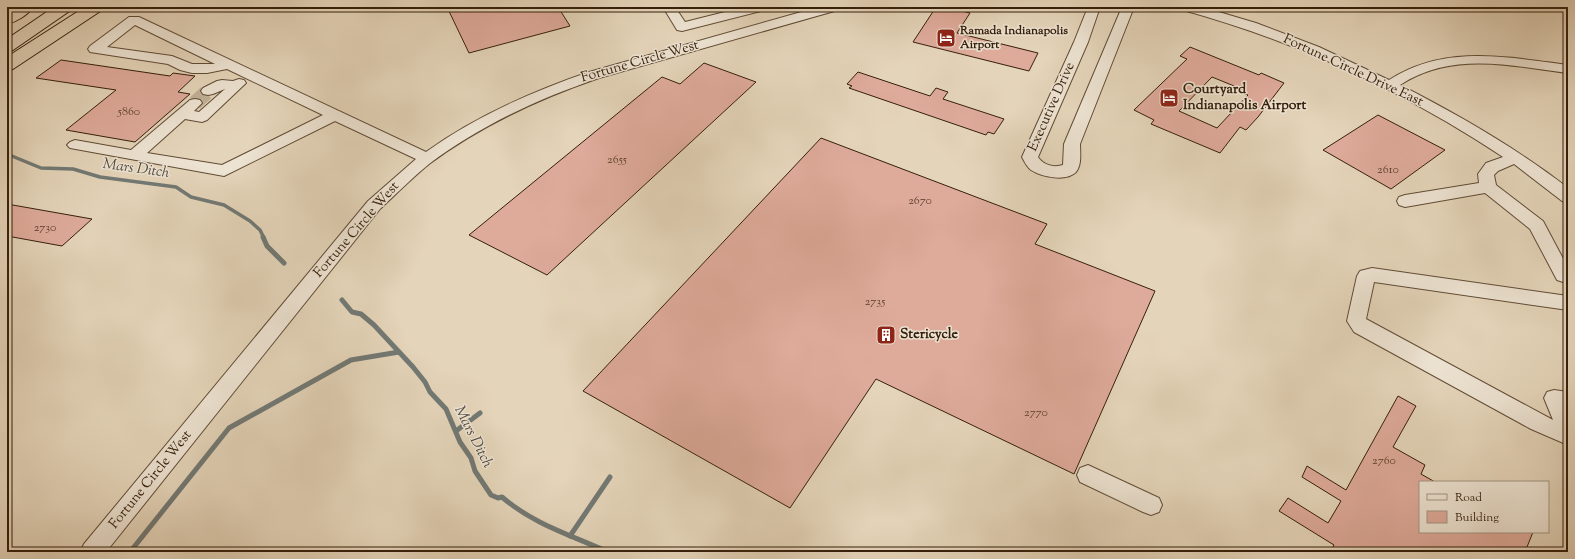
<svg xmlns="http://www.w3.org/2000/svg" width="1575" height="559" font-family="'Sorts Mill Goudy',serif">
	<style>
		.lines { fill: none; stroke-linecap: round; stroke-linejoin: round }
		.stream-far1 { stroke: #727974; stroke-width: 3.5 }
		.stream { stroke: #727974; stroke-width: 5 }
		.building { fill: #deaa9a; stroke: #351f0b; fill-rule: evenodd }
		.minor-tunnel { stroke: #c1b096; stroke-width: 15; stroke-dasharray: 15 8; stroke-linecap: butt }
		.minor-casing { stroke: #614c36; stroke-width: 2 }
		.highway-casing { stroke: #351f0b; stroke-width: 2 }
		.minor { fill: #ede3d2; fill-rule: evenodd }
		.highway { fill: #e4d4b9; fill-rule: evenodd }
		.labels { text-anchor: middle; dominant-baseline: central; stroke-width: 3; stroke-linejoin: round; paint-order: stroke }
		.far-poi-label { font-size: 12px; font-weight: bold; fill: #351f0b; stroke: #ede3d2; text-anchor: start }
		.number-label { font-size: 12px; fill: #5f422f }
		.street-label { font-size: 14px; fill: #351f0b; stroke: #ede3d2 }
		.poi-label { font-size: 14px; font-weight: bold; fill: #351f0b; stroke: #ede3d2; text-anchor: start }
		.water-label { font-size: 15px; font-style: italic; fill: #534c40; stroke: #ede3d2 }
	</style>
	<rect width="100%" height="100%" fill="#e4d4b9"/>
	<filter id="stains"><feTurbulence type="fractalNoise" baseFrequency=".005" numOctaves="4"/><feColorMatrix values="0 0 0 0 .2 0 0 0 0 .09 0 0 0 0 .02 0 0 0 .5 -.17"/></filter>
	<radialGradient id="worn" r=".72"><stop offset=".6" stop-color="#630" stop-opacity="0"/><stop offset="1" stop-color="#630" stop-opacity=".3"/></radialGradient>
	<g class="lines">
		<path class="stream-far1" d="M7,154l34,14 32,1 27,8 76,10 15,10 33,8 26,16 10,9 4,8"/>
		<g class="stream">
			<path d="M263,237l4,9 17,17"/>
			<path d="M342,300l10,12 9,2 13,11 39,42 12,15 5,10 16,17 14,33 11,16 4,13 16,24 7,3 4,-1c31,27 69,38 106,55"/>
			<path d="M456,431l24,-18"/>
			<path d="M570,536l40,-59"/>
			<path d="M130,552l99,-124 122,-68 48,-8"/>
		</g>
	</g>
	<g class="building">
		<path d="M447,7h111l12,19 -101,27z"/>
		<path d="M936,7h10l24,6 -13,20 81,20 -9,18 -116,-29z"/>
		<path d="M1190,47l69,28 2,-2 23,10 -26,34 -12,13 -6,-3 -20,26 -69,-29 3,-4 -20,-10 53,-51 -7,-3zM1212,77l32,13 -2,3 6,2 -31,33 -38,-17z"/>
		<path d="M61,60l109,16 3,-3 22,3 -17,16 12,2 -55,48 -69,-12 50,-40 -80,-12z"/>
		<path d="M704,63l52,19 -209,193 -78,-40 193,-158 18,7z"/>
		<path d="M858,72l72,24 6,-8 12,4 -5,7 61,20 -10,15 -6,-2 -2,3 -137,-47 3,-2 -5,-2z"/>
		<path d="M1378,115l67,35 -54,39 -68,-39z"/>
		<path d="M821,138l226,86 -12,20 120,47 -81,183 -198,-95 -86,129 -207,-117z"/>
		<path d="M7,204l85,15 -30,27 -55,-10z"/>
		<path d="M1398,396l18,10 -23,41 32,18 -4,9 14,8h-15v50h113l-8,20h-195l4,-7 -55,-34 9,-13 40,25 13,-22 -39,-24 5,-11 39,24z"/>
	</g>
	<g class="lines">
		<path class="minor-tunnel" d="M195,103l13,-12"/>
		<g class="minor-casing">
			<g id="minor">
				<path d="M663,7h12l10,15 60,-15h21l-1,3 -83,21 -5,-1z"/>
				<path d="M819,7h20l-1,3 -239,68c-61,21 -118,47 -170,86 -17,14 -33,30 -49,45l-274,343h-26l4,-8 284,-343 48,-42 -81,-38 -111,55 -154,-28 -3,-3 3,-3 5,-2 56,10 59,-50 5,-1 5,1 2,3 -8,8 5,1 26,-23 -12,5 -5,1 -5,-1 -2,-3 2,-3 14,-7 5,-1 11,1 6,-2 5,1 2,3 -39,37 -5,2 -17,-3 -38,34 75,12 101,-50 -96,-46 -20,4h-15l-12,-3 -12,-6 -78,-12 -2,-3 2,-3 39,-29h10l287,135c50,-36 105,-60 163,-80zM135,25l80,39h-23l-20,-8 -65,-9z"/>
				<path d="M1088,7h12l-12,35 -50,115c5,8 16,11 25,8l1,-21 58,-137h12l-54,137c0,8 2,21 -4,28 -10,10 -34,5 -45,-2 -4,-3 -7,-9 -9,-13l52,-115z"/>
				<path d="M1182,7h20l54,16 63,24 70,33c56,-36 117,-23 179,-15v8c-58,-7 -116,-22 -168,12 59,30 116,63 168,103v15l-6,-2 -48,-37 -16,7 -4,4 2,10 47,36 25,47v12l-5,2 -6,-2 -27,-51 -45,-36 -80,14 -6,-2 -2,-4 2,-4 6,-2 74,-12 -1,-9 8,-11 17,-6c-98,-65 -207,-116 -320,-147z"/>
				<path d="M1372,268l196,28v14l-194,-28 -8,37 187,101 -9,-22 3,-6 7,-2 14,2v53l-37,-16 -177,-97 -7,-11 10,-45 3,-5z"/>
				<path d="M1088,465l71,33 3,7 -3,7 -8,3 -8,-3 -63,-30 -3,-7 3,-7z"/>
			</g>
		</g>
		<g class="highway-casing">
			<g id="highway">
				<path d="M14,7h19c-5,8 -17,15 -26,17v-12z"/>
				<path d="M54,7h19l-2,3 -58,40 -6,1v-12z"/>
				<path d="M85,7h19l-2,3 -89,59 -6,1v-13z"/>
			</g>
		</g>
		<use href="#minor" class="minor"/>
		<use href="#highway" class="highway"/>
	</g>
	<defs>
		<g id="hotel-square" transform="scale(1)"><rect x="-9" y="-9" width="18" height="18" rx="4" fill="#8f2418" stroke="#ede3d2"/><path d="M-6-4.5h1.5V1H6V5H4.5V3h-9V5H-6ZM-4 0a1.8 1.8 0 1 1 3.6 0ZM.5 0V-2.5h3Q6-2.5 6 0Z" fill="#fff"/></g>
		<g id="building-square" transform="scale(1)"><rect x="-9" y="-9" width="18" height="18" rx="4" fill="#8f2418" stroke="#ede3d2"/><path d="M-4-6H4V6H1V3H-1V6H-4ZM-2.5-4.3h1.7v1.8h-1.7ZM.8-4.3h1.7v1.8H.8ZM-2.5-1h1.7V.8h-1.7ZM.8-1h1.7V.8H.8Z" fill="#fff"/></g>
	</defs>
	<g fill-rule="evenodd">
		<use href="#hotel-square" x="946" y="38"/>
		<use href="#hotel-square" x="1169" y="98"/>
		<use href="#building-square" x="886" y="335"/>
	</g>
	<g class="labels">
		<g class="far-poi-label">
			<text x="960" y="31">Ramada Indianapolis<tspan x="960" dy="14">Airport</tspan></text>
		</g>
		<g class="number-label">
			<text x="129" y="112">5860</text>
			<text x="617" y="160">2655</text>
			<text x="1388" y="170">2610</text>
			<text x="920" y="201">2670</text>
			<text x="45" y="228">2730</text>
			<text x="875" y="302">2735</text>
			<text x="1036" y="413">2770</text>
			<text x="1384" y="461">2760</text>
		</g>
		<g class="street-label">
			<text transform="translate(640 62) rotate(-16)">Fortune Circle West</text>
			<text transform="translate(1353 71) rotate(25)">Fortune Circle Drive East</text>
			<text transform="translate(1052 107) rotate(-66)">Executive Drive</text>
			<text transform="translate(357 230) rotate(-49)">Fortune Circle West</text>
			<text transform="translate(151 480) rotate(-51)">Fortune Circle West</text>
		</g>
		<g class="poi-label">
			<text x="1183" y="90">Courtyard<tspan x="1183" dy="16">Indianapolis Airport</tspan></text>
			<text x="900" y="335">Stericycle</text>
		</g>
		<g class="water-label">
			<text transform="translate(136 169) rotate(8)">Mars Ditch</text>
			<text transform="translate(473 437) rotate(63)">Mars Ditch</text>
		</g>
	</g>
	<rect width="1575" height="559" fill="none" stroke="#e4d4b9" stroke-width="24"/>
	<rect x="8" y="8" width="1559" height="543" fill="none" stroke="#351f0b" stroke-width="2"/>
	<rect x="12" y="12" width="1551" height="535" fill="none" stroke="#351f0b"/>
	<rect x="1419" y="481" width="130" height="52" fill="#ede3d2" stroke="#a39582"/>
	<rect x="1427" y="494" width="20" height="6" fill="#ede3d2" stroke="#a39582"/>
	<text x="1455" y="501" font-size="12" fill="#351f0b">Road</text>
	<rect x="1427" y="511" width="20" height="12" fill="#deaa9a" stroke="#a39582"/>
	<text x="1455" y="521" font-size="12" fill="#351f0b">Building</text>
	<rect width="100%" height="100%" filter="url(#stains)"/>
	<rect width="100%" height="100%" fill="url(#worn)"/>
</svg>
